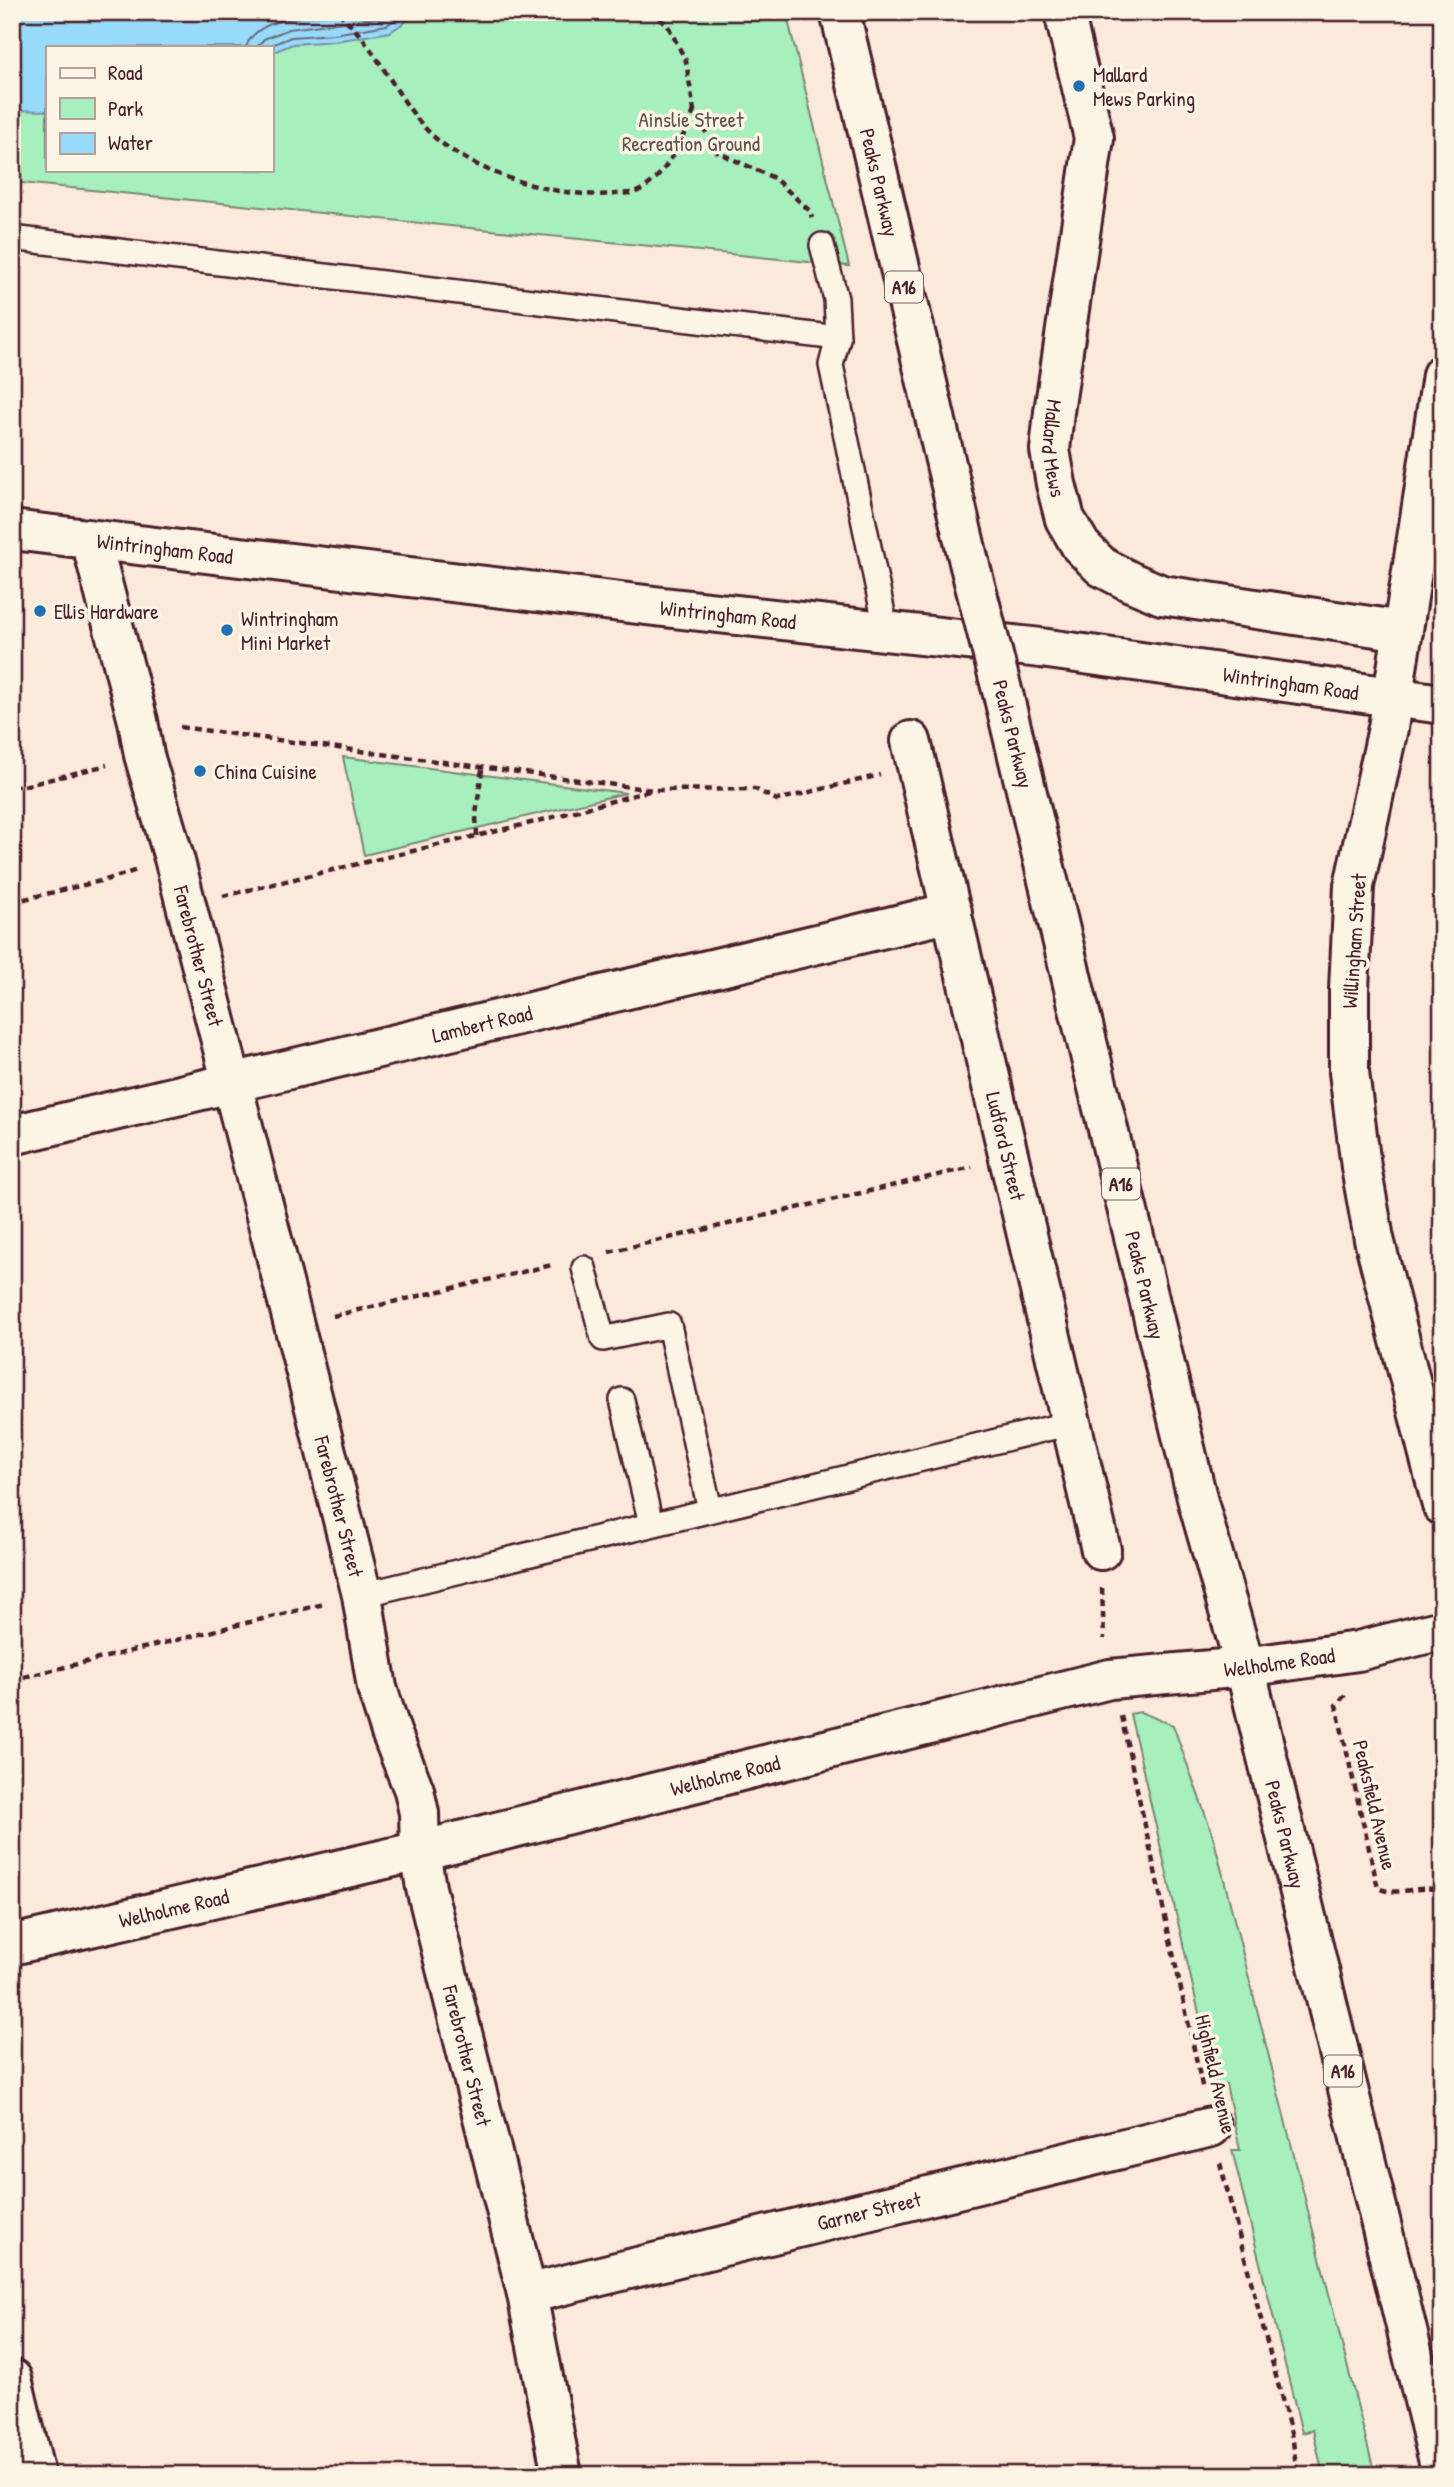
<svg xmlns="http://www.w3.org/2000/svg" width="1454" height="2487" font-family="'Patrick Hand',sans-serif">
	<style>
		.green { fill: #a7efbd; stroke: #788774; stroke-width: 2; fill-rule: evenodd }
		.water { fill: #98dafa; stroke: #798fa7; stroke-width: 2 }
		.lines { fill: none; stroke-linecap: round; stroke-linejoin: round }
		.shore { stroke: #696a7e; stroke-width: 2 }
		.service-casing { stroke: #4a1f2b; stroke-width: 28 }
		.minor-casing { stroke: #4a1f2b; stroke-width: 44 }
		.secondary-casing { stroke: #4a1f2b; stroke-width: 44 }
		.trunk-casing { stroke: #4a1f2b; stroke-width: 44 }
		.path { stroke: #4a1f2b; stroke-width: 4.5; stroke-dasharray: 7 5; stroke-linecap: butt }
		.service { stroke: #fcf5e5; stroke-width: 23 }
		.minor { stroke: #fcf5e5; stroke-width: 38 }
		.secondary { stroke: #fcf5e5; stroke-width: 38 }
		.trunk { stroke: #fcf5e5; stroke-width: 38 }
		.trunk-bridge-casing { stroke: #4a1f2b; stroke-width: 44; stroke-linecap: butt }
		.trunk-bridge { stroke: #fcf5e5; stroke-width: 38 }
		.poi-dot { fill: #1f6fb2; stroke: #fcf5e5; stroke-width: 2.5 }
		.labels { text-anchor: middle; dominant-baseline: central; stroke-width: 7; stroke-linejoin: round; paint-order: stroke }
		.shield { fill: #fcf5e5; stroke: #7f5f63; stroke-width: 2 }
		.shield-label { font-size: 19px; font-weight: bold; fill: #4a1f2b }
		.poi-label { font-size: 21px; fill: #4a1f2b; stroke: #fcf5e5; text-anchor: start }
		.park-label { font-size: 21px; fill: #615350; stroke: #fcf5e5 }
		.street-label { font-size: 21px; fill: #4a1f2b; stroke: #fcf5e5 }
	</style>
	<rect width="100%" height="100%" fill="#fbe9db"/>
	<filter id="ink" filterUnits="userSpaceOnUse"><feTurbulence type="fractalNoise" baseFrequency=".0143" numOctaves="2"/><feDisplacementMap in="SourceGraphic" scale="14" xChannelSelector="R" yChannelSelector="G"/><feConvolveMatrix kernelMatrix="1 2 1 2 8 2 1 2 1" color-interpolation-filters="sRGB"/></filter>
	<g filter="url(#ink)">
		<g class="green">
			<path d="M12,12h774l63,254 -837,-84zM47,47h224v123h-224z"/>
			<path d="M343,757l283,36 -262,62z"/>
			<path d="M1140,1712l33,13 40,111 162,639h-52l-10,-45 -11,3 -70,-283h8l-14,-66 -10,3 -86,-373z"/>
		</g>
		<path class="water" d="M12,12h408l-30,20 -55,9 -42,3 -22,9v-6h-224v64l-35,-1z"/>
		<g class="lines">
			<g class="shore">
				<path d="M246,47c12,-34 71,-30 101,-35"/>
				<path d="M257,47l7,-8 25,-10 94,-12 8,-5"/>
				<path d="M267,47l24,-10 43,-3 53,-9 20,-13"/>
			</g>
			<g class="service-casing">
				<g id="service">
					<path d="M12,238l826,100"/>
					<path d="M822,245l14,54 2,39 -7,27 56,268"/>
					<path d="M584,1268l19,71 66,-14 41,185"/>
					<path d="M622,1400l29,124"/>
					<path d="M362,1595l709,-172"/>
				</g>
			</g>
			<g class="minor-casing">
				<g id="minor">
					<path id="s1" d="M1064,12l30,126 -40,274 -4,38 6,34 9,35 16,27 21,21 29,15 31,13 241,36"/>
					<path d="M1442,375l-54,353 -34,158 -5,103v83l12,95 13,72 68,266"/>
					<path id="s2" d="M12,530l651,77 378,41 401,56"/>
					<path id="s3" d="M91,540l47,181 6,34 30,103 120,467 68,270 15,93 14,44 23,58 5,23 1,38 6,37 101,406 35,181"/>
					<path id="s4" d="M911,741l190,809"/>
					<path id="s5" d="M12,1135l940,-223"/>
					<path id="s6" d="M527,2294l684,-167"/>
					<path d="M12,2379l23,96"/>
				</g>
			</g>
			<g class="secondary-casing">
				<g id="secondary">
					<path id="s7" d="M12,1945l408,-94 690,-172 135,-12 113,-16 84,-21"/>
				</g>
			</g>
			<g class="trunk-casing">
				<g id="trunk">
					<path id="s8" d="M840,12l129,550"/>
					<path id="s9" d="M1004,698l194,804 47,165 197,807"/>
				</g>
			</g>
			<g class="path">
				<path d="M339,12c11,13 25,26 34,41 19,27 35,59 59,82 42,39 127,64 183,59 6,-1 15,0 21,-2 29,-11 47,-55 58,-81"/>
				<path d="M649,12l18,12 19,37 8,50 23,41 57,26 36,33 2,7"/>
				<path d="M180,727l473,63 102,-1 22,11 103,-25"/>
				<path d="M12,786h12l83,-21"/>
				<path d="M477,836l-1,-21 6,-46"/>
				<path d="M223,896l312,-74 114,-31"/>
				<path d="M12,902l97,-23 28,-9"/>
				<path d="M609,1252l363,-85"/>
				<path d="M333,1316l219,-51"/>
				<path d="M1102,1588l2,51"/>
				<path d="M12,1680l312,-76"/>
				<path d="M1345,1695l-9,10 42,183c21,10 41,-5 64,3"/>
				<path d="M1121,1716l82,374"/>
				<path d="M1220,2163l73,278 4,34"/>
			</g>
			<use href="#service" class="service"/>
			<use href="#minor" class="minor"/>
			<use href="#secondary" class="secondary"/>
			<use href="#trunk" class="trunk"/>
			<g class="trunk-bridge-casing">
				<path id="trunk-bridge" d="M969,562l35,136"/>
			</g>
			<use href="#trunk-bridge" class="trunk-bridge"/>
		</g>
	</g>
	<g class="poi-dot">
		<circle cx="1079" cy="86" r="7"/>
		<circle cx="40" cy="611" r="7"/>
		<circle cx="227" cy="630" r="7"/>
		<circle cx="200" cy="771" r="7"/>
	</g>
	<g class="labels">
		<g class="shield">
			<rect x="885" y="271.5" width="38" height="31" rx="5"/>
			<rect x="1102" y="1168.5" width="38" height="31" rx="5"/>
			<rect x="1324" y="2055.5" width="38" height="31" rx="5"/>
		</g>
		<g class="shield-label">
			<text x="904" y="287">A16</text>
			<text x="1121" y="1184">A16</text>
			<text x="1343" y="2071">A16</text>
		</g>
		<g class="poi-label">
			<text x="1093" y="74">Mallard<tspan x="1093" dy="24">Mews Parking</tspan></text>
			<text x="54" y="611">Ellis Hardware</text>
			<text x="241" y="618">Wintringham<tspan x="241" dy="24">Mini Market</tspan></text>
			<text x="214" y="771">China Cuisine</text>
		</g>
		<g class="park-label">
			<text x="691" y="119">Ainslie Street<tspan x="691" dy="24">Recreation Ground</tspan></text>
		</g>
		<g class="street-label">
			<text stroke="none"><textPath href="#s8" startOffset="175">Peaks Parkway</textPath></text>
			<text stroke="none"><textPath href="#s1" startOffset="443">Mallard Mews</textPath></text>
			<text stroke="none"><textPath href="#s2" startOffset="154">Wintringham Road</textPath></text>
			<text stroke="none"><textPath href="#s2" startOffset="721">Wintringham Road</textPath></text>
			<text stroke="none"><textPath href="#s2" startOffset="1288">Wintringham Road</textPath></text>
			<text transform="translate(1013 734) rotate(76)">Peaks Parkway</text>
			<text transform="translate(1354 941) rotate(-86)">Willingham Street</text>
			<text stroke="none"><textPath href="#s3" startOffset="430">Farebrother Street</textPath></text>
			<text stroke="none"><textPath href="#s5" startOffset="483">Lambert Road</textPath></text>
			<text stroke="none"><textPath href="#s4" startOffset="416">Ludford Street</textPath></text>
			<text stroke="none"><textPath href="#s9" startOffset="604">Peaks Parkway</textPath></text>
			<text stroke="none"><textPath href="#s3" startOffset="998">Farebrother Street</textPath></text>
			<text stroke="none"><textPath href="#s7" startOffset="1300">Welholme Road</textPath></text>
			<text stroke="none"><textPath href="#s7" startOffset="733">Welholme Road</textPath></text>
			<text transform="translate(1375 1805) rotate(77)">Peaksfield Avenue</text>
			<text stroke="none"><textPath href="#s9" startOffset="1171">Peaks Parkway</textPath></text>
			<text stroke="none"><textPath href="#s7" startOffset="166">Welholme Road</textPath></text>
			<text stroke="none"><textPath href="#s3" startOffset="1564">Farebrother Street</textPath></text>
			<text transform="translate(1216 2074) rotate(77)">Highfield Avenue</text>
			<text stroke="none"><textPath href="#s6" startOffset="352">Garner Street</textPath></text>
		</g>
	</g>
	<rect width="1454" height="2487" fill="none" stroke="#fcf5e5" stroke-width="42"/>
	<rect x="21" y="21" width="1412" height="2445" fill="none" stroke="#4a1f2b" stroke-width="2.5" filter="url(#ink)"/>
	<rect x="46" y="46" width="228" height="126" fill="#fcf5e5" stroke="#b59f9b" stroke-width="2"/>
	<rect x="60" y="68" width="35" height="10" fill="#fcf5e5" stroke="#b59f9b" stroke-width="2"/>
	<text x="108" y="80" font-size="21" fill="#4a1f2b">Road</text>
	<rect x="60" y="98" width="35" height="21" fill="#a7efbd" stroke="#b59f9b" stroke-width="2"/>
	<text x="108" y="116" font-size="21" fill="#4a1f2b">Park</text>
	<rect x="60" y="133" width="35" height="21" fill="#98dafa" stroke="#b59f9b" stroke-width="2"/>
	<text x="108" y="150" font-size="21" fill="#4a1f2b">Water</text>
</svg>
